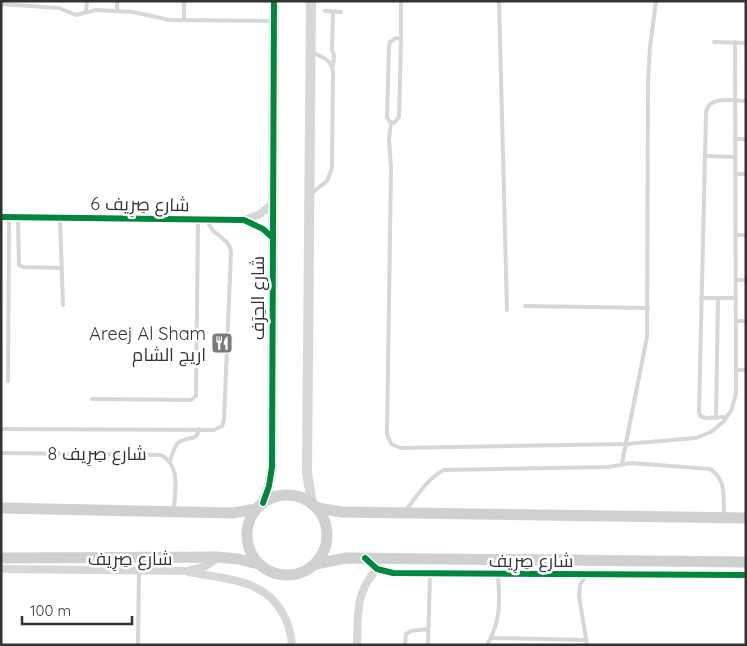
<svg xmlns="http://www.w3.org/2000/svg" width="747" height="646" font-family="Quicksand,Cairo,sans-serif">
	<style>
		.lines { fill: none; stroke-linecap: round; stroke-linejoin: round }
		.service { stroke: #d7d7d7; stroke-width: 4 }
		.minor { stroke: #d7d7d7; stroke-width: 8 }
		.tertiary { stroke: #d7d7d7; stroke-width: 10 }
		.secondary { stroke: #d0d0d0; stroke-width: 11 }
		.cycleway-casing { stroke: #fff; stroke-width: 9 }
		.cycleway { stroke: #00873e; stroke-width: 6 }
		.labels { text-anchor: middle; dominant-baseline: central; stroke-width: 5; stroke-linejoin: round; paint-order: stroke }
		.street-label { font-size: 18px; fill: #333; stroke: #fff }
		.poi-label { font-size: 18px; fill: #333; stroke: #fff; text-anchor: end }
	</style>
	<rect width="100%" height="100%" fill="#fff"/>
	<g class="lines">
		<g class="service">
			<path d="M184,1v19"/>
			<path d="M499,1l8,309"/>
			<path d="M1,4l58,4 17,7 20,-5 37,2 37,8 104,1"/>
			<path d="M117,11v-10"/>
			<path d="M325,11l16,1"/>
			<path d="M86,12l1,-11"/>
			<path d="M333,12l-1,38 2,5 -1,11"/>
			<path d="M396,38l5,1 -2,78 -5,6 -5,-2 -2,-4 2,-70 1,-5z"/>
			<path d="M401,39v-38"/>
			<path d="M714,42l32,1"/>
			<path d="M391,123l-2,17 2,28 -4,266 4,10 10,4 225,-4 70,-6 15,-6 12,-10 8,-11 5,-17 -1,-352"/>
			<path d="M735,139h11"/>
			<path d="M705,156l30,1"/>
			<path d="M735,174h11"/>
			<path d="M312,193l15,-12 5,-13 1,-96c-1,-12 -11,-15 -21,-20"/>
			<path d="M18,218l1,47 4,2 39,1"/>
			<path d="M60,218l3,87"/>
			<path d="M736,235h10"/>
			<path d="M736,280h10"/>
			<path d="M701,298h35"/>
			<path d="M525,306l123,2"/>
			<path d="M736,321h10"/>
			<path d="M736,370h10"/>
			<path d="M8,381l1,-163"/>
			<path d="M92,399l99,1 5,-4 2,-176"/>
			<path d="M726,417l-20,1 -6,-2 -1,-4 7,-300c3,-17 27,-11 40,-11"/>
			<path d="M716,418l2,-120"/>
			<path d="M1,429l213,1 8,-4 2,-6 7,-168c-2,-16 -21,-16 -23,-32"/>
			<path d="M1,453l160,2c20,11 14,34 13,54"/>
			<path d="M170,461c2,-6 4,-15 9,-19 8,-6 18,0 20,-13"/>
			<path d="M622,463l25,-126 1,-256 2,-34 6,-46"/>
			<path d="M406,510c11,-14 22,-32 38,-40l164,-3 23,-4 79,6c17,11 13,28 14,47"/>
			<path d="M587,574l-7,11 -1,11 8,49"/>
			<path d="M491,638l96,2"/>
			<path d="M138,645l1,-75"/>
			<path d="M405,645l1,-11 5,-3 17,-2"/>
			<path d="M428,645l2,-72"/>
			<path d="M487,645c14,-24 13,-44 11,-70"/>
		</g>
		<g class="minor">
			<path d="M1,217l243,3 19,9 10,9"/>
			<path d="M244,220l16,-6 13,-11"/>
			<path d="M365,558l12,11 16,4 353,2"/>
			<path d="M1,569l186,2 19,-5 12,-8"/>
			<path d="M189,572c33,7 74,6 93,40 6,10 9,21 10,33"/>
			<path d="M357,645c1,-31 -2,-52 20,-76"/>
		</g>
		<g class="tertiary">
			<path d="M311,1l-4,472 5,30"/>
			<path d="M263,503l6,-17 3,-19 2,-466"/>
		</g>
		<g class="secondary">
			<circle cx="287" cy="535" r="40"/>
			<path d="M1,508l232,5 23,-4"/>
			<path d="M318,508l24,4 404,6"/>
			<path d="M1,558l217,-1 20,2 21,5"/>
			<path d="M316,564l30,-6 400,4"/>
		</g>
		<g class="cycleway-casing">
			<g id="cycleway">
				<path d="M1,217l243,3 19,9 10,9"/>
				<path d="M263,503l6,-17 3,-19 2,-466"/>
				<path d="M365,558l12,11 16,4 353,2"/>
			</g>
		</g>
		<use href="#cycleway" class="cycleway"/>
	</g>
	<defs>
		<g id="restaurant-square" transform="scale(1.125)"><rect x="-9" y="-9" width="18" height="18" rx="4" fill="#7a7a7a" stroke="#fff"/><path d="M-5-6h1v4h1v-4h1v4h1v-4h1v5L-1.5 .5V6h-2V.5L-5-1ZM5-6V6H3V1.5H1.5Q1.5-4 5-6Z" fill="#fff"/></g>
	</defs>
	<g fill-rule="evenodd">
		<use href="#restaurant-square" x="222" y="343"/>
	</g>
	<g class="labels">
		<g class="street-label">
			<text transform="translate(140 204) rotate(1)">شارع صِرِيف 6</text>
			<text transform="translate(257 298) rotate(-90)">شارع الحِرَف</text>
			<text x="97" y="453">شارع صِرِيف 8</text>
			<text x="130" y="558">شارع صِرِيف</text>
			<text x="531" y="560">شارع صِرِيف</text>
		</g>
		<g class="poi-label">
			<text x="206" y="333">Areej Al Sham<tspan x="206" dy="21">اريج الشام</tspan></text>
		</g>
	</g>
	<rect width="747" height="646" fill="none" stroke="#333333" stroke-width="5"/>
	<path d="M22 616v8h110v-8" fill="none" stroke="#333333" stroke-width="2.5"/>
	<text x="30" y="616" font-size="15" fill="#333333" stroke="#ffffff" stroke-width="4" paint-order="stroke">100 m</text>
</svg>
